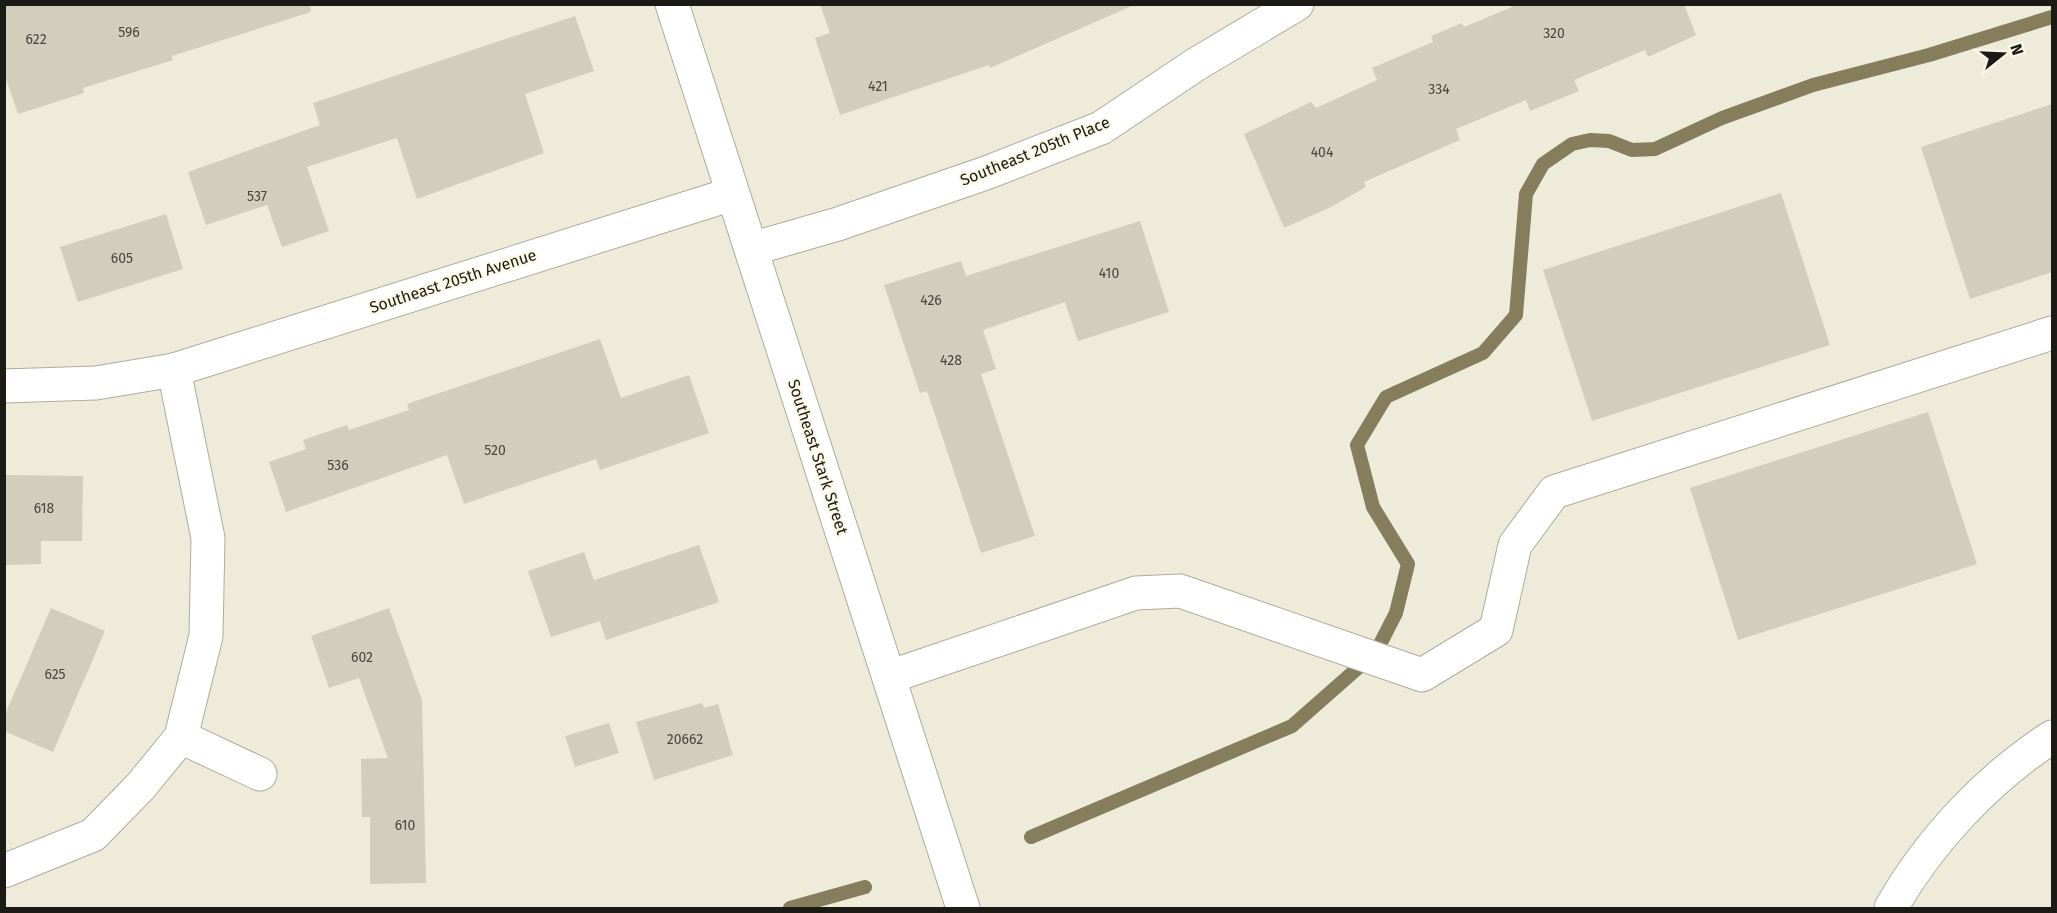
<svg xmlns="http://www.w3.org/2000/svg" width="2057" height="913" font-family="'Fira Sans',sans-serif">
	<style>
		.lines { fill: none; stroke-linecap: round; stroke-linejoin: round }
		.stream { stroke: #857d5b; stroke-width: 14 }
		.building { fill: #d2cebe }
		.minor-casing { stroke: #afac9c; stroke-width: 35 }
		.major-casing { stroke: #afac9c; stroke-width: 35 }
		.minor { stroke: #fff; stroke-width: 33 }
		.major { stroke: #fff; stroke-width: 33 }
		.labels { text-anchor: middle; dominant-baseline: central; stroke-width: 4.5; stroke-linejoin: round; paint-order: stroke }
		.number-label { font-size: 14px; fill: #49473e }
		.street-label { font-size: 16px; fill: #1b1a14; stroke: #fbf8e7 }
	</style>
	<rect width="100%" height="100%" fill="#eeebda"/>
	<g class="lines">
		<g class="stream">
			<path d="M1031,837l261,-111 84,-74 20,-39 12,-49 -35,-57 -16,-62 29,-48 97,-44 33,-38 10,-121 17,-30 29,-20 18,-4 19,1 23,9 23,-1 67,-31 91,-33 116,-30 123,-38"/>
			<path d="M790,908l75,-21"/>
		</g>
	</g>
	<g class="building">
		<path d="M4,4h306l1,8 -139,44 1,4 -90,28 1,5 -66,21 -14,-41z"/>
		<path d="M820,4h314v1l-144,63 -1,-3 -149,50 -25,-77 15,-5z"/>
		<path d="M1519,4h165l12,31 -48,22 -3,-7 -71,30 5,11 -49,20 -4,-11 -70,29 4,11 -96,42 2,5 -35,20 -47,21 -40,-94 67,-32 5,6 61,-28 -5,-12 61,-26 -2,-6 31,-13 2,4z"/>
		<path d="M575,16l19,55 -69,23 19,59 -127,46 -20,-61 -90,29 22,64 -47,16 -15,-42 -61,20 -18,-53 132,-47 -7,-22z"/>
		<path d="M2052,104v168l-82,27 -49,-152z"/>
		<path d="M1781,193l49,152 -238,76 -49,-151z"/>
		<path d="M166,214l17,55 -105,33 -18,-55z"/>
		<path d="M1140,221l29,91 -91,29 -13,-39 -82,28 13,39 -15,5 54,162 -54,17 -54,-162 -7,2 -36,-108 77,-24 5,15z"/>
		<path d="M600,339l21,59 68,-23 20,58 -109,37 -4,-11 -132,45 -17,-49 -161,57 -17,-50 37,-13 -3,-9 44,-15 2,5 60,-20 -2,-6z"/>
		<path d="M1928,412l49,152 -239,76 -48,-152z"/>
		<path d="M4,475l79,1 -1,65h-41v23l-35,1z"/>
		<path d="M699,545l20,57 -113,38 -6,-19 -49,16 -23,-66 56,-19 10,28z"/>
		<path d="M51,608l54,23 -52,121 -49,-21v-14z"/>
		<path d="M389,608l33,92 4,183 -56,1v-67h-8l-1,-58 27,-1 -29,-80 -30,10 -18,-52z"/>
		<path d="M702,703l2,5 14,-4 15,51 -79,25 -18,-58z"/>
		<path d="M609,723l10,30 -44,14 -10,-31z"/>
	</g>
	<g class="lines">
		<g class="minor-casing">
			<g id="minor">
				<path d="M751,249l87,-25 148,-51 115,-45 94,-63 102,-61"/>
				<path d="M4,386l92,-3 78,-13 558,-176"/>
				<path d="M889,677l247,-84 44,-2 242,84 74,-45 19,-85 39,-53 498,-159"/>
				<path d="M181,737l79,37"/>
				<path d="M4,871l89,-36 47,-48 41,-50 25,-101 2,-98 -34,-168"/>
				<path d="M1891,908c38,-67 96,-129 161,-171"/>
			</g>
		</g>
		<g class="major-casing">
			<path id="major" d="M672,4l291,904"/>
		</g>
		<use href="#minor" class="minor"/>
		<use href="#major" class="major"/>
	</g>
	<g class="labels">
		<g class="number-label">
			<text x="129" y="32">596</text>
			<text x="1554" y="33">320</text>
			<text x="36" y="39">622</text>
			<text x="878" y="86">421</text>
			<text x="1439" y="89">334</text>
			<text x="1322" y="152">404</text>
			<text x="257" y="196">537</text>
			<text x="122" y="258">605</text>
			<text x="1109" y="273">410</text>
			<text x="931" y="300">426</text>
			<text x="951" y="360">428</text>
			<text x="495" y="450">520</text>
			<text x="338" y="465">536</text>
			<text x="44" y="508">618</text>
			<text x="362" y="657">602</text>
			<text x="55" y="674">625</text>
			<text x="685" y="739">20662</text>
			<text x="405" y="825">610</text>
		</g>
		<g class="street-label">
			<text transform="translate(1035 151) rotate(-22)">Southeast 205th Place</text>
			<text transform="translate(453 281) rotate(-18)">Southeast 205th Avenue</text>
			<text transform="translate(818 457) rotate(72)">Southeast Stark Street</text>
		</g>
	</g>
	<rect width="2057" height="913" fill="none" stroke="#1b1a14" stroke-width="12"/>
	<g transform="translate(2003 54) rotate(72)" stroke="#fbf8e7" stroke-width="4.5" paint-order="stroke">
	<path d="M0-4.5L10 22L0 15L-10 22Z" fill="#1b1a14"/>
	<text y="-9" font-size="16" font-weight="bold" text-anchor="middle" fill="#1b1a14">N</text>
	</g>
</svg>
